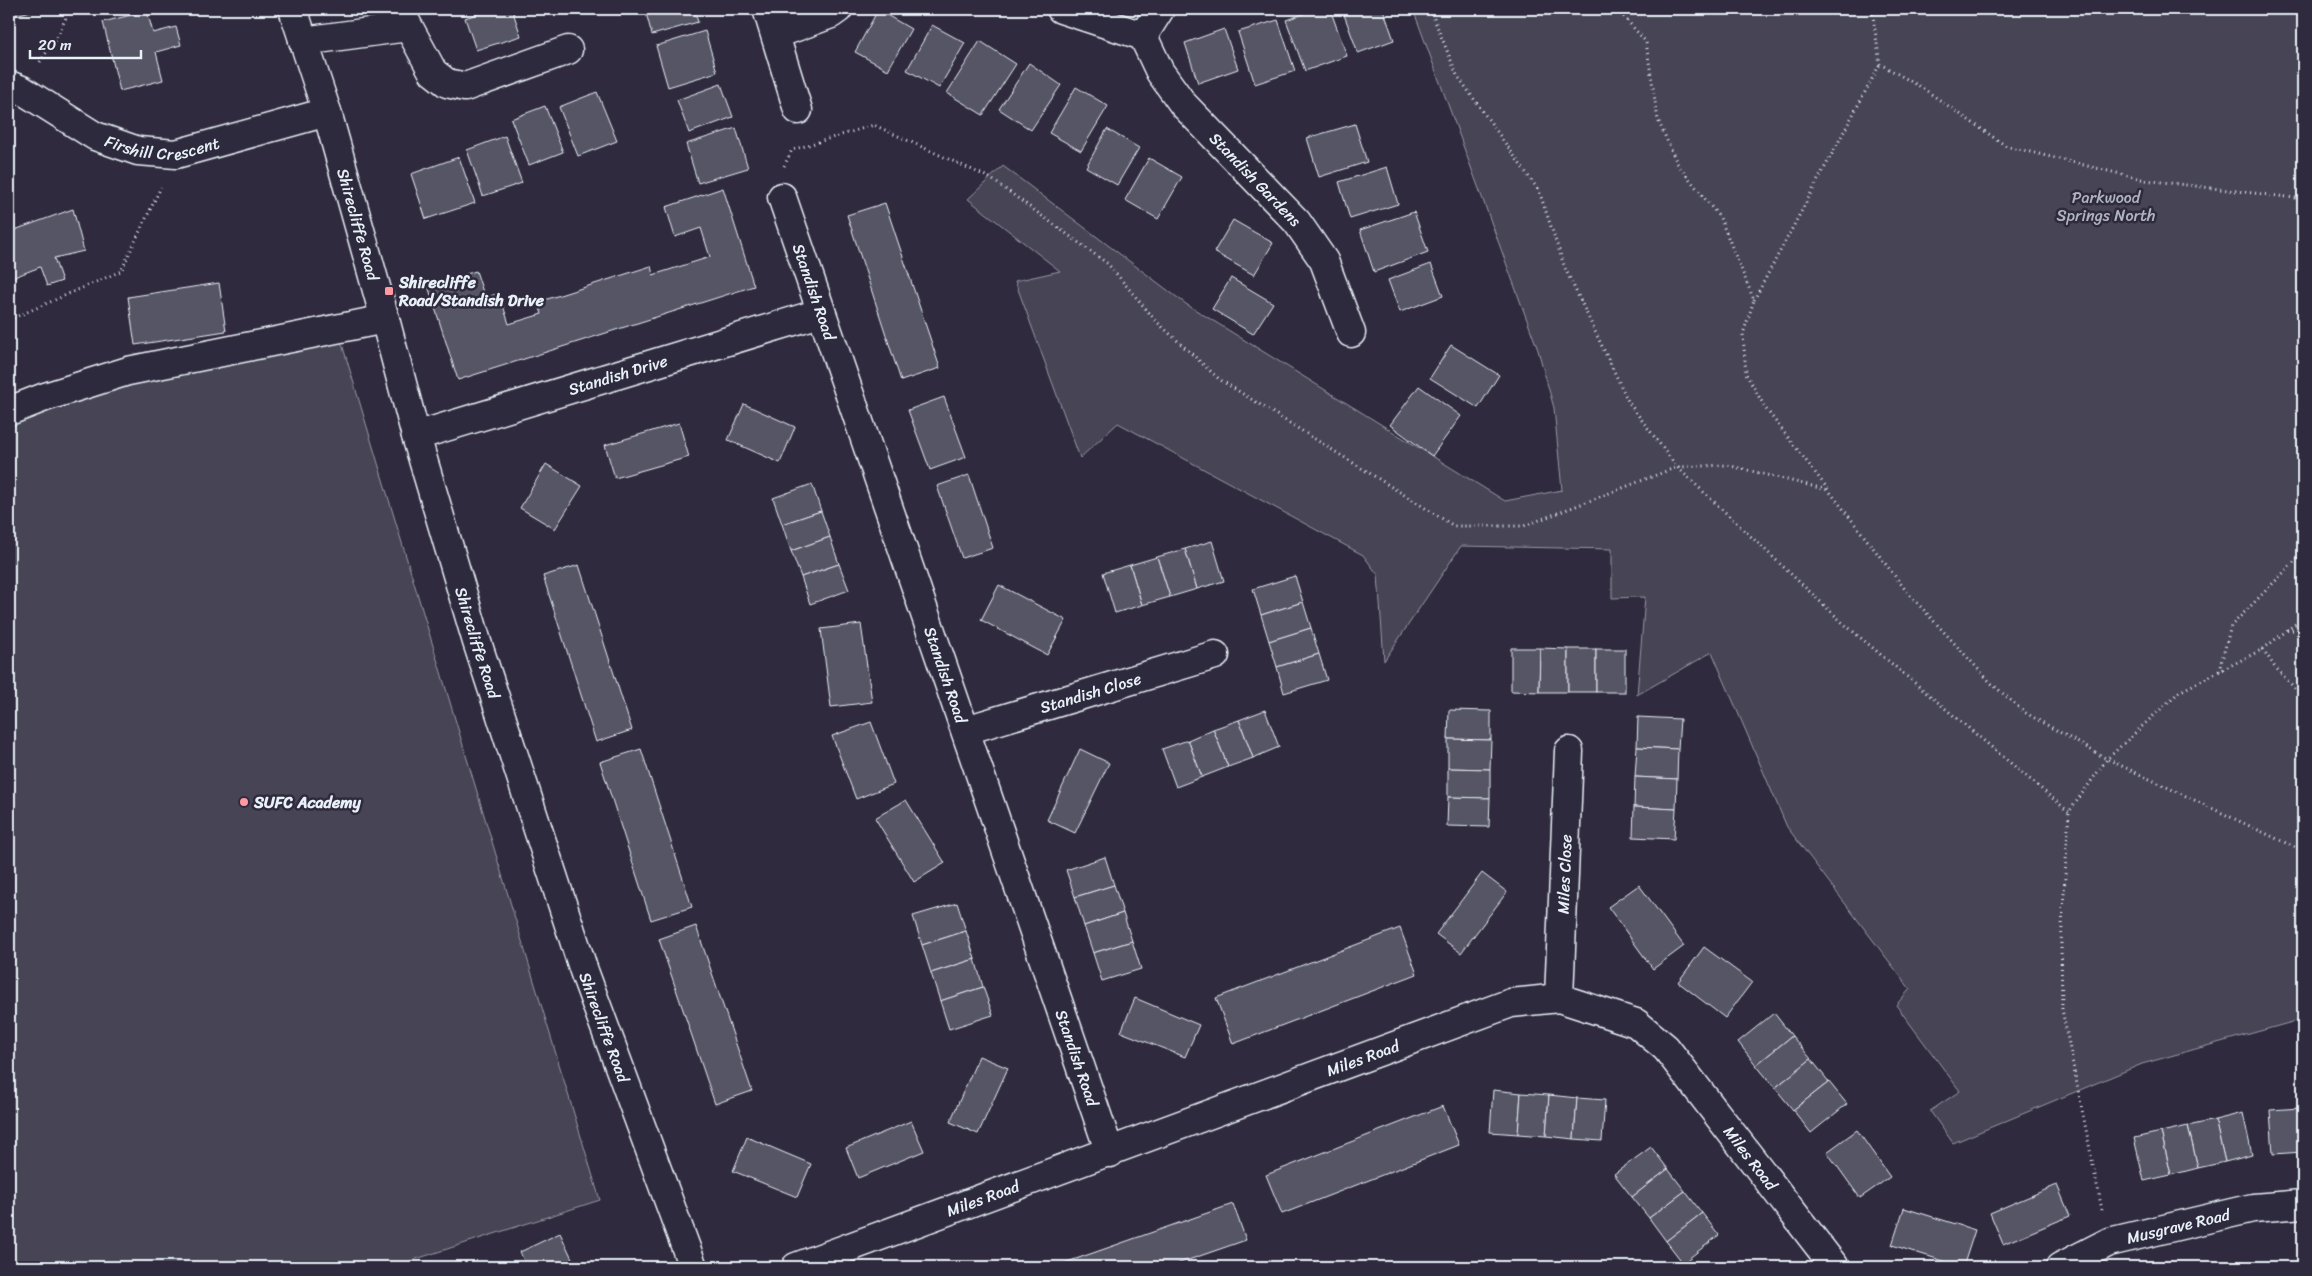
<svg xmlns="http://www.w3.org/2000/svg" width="2312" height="1276" font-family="Sriracha,sans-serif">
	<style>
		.green { fill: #464455; stroke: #979aa6 }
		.building { fill: #575565; stroke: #e8f1f8 }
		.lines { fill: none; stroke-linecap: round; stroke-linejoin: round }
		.minor-casing { stroke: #e8f1f8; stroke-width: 31 }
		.path { stroke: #e8f1f8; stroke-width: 3; stroke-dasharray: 1 4; stroke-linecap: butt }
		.minor { stroke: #2f2a3d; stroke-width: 28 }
		.poi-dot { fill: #ff9aa2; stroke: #2f2a3d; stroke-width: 2 }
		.labels { text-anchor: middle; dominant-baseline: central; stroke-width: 5; stroke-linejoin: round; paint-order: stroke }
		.street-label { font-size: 16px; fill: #e8f1f8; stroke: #2f2a3d }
		.park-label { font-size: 16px; fill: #afb4bf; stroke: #2f2a3d }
		.poi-label { font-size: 16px; font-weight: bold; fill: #e8f1f8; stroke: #2f2a3d; text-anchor: start }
	</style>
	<rect width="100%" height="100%" fill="#2f2a3d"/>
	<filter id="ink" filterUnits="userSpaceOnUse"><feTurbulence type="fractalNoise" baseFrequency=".02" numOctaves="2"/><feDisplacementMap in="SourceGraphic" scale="10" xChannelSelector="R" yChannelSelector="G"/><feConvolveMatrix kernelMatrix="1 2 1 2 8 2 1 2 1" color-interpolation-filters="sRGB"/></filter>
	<g filter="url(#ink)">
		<g class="green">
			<path d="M1413,9h890v1010l-161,45 -189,79 -23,-32 30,-20 -64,-86 14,-16 -123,-162 -75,-175 -75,43 8,-98 -33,1v-49l-151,-3 -77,115 -6,-86 -15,-20 -245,-132 -38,35 -65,-177 45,-10 -92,-72 35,-33 183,138 319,197 57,-11 -8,-82 -16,-58z"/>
			<path d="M333,314l267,886 -209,67h-382v-864l113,-42z"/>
		</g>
		<g class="building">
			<path d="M9,9h29l-29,8z"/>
			<path d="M492,9h20l9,27 -45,14 -11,-32z"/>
			<path d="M645,9h49l4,13 -46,13z"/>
			<path d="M1317,9h13l17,47 -42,15 -19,-51z"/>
			<path d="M1342,9h41l11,31 -36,13z"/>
			<path d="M878,10l33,19 -23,41 -33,-18z"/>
			<path d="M147,11l6,22 23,-6 5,18 -25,7 7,28 -43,11 -17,-69z"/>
			<path d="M1278,20l17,51 -40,13 -17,-52z"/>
			<path d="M932,25l33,18 -26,45 -32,-18z"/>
			<path d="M1224,29l14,40 -40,14 -13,-40z"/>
			<path d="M705,31l12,41 -49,15 -12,-41z"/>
			<path d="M980,41l36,23 -33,51 -36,-22z"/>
			<path d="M1029,63l32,22 -30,45 -32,-21z"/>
			<path d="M721,84l12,33 -44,16 -12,-33z"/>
			<path d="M1076,87l32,19 -27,45 -32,-18z"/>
			<path d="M597,92l20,49 -39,15 -19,-49z"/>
			<path d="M545,106l18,46 -34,13 -18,-46z"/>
			<path d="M1355,124l12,38 -48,15 -12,-39z"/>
			<path d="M736,128l12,40 -50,15 -12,-39z"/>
			<path d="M1107,129l32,19 -22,37 -31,-18z"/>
			<path d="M505,136l17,47 -39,13 -16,-46z"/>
			<path d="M459,157l16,46 -49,16 -15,-45z"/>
			<path d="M1149,158l33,19 -24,42 -33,-19z"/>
			<path d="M1387,167l11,37 -48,15 -11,-37z"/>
			<path d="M723,188l31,98 -296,94 -30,-94 48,-15 9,27 14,-5 10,31 33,-10 -4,-12 113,-36 2,9 57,-18 -9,-29 -26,9 -9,-30z"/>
			<path d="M885,203l55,165 -39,13 -54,-166z"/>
			<path d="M73,209l11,42 -30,7 8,23 -15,5 -7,-19 -31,12v-47z"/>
			<path d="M1414,212l14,40 -54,20 -14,-42z"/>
			<path d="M1233,220l40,23 -19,32 -40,-23z"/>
			<path d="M1431,264l12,32 -43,16 -12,-32z"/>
			<path d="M1231,278l42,25 -20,31 -41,-25z"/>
			<path d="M219,283l7,48 -91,14 -7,-48z"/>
			<path d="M1451,345l48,30 -21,33 -48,-30z"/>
			<path d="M1419,386l42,30 -29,40 -42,-31z"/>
			<path d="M944,397l22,60 -36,13 -22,-60z"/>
			<path d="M744,404l51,23 -15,36 -52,-23z"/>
			<path d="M679,423l10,34 -74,21 -10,-33z"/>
			<path d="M546,464l36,22 -27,43 -35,-21z"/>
			<path d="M969,475l24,73 -31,10 -25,-72z"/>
			<path d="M812,484l9,27 -39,13 -9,-26z"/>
			<path d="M821,511l9,26 -39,14 -9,-27z"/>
			<path d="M830,537l9,27 -38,13 -10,-26z"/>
			<path d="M1212,541l12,40 -27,8 -12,-40z"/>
			<path d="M1185,549l12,40 -27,8 -13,-40z"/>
			<path d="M1157,557l13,40 -28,8 -12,-40z"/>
			<path d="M839,564l10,26 -39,14 -9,-27z"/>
			<path d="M579,565l53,165 -36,12 -53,-166z"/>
			<path d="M1130,565l12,40 -27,8 -12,-40z"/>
			<path d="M1295,576l8,26 -42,13 -8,-26z"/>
			<path d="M999,585l67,35 -19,35 -66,-35z"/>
			<path d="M1303,602l8,26 -42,13 -8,-26z"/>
			<path d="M861,624l11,78 -41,5 -10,-78z"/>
			<path d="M1311,628l8,26 -42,13 -8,-26z"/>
			<path d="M1511,648h29l-1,44 -28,-1z"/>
			<path d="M1540,648l28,1v43h-29z"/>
			<rect x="1568" y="649" width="28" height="43"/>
			<rect x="1596" y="649" width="29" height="43"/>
			<path d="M1319,654l8,26 -43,13 -7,-26z"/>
			<path d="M1265,710l14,37 -26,11 -14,-38z"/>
			<path d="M1449,710l42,1v29l-43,-1z"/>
			<path d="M1638,717l42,2 -2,30 -41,-2z"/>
			<path d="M1239,720l14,38 -25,9 -15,-38z"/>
			<path d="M871,722l23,62 -38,15 -24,-63z"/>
			<path d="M1213,729l15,38 -26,10 -14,-37z"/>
			<path d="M1448,739l43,1 -1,29 -42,-1z"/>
			<path d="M1188,740l14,37 -26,10 -14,-38z"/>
			<path d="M1637,747l41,2 -1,30 -42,-2z"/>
			<path d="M641,749l51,158 -41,13 -51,-158z"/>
			<path d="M1080,749l29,14 -34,70 -28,-13z"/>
			<path d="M1448,768l42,1v29l-42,-1z"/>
			<path d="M1635,777l42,2 -1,30 -42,-2z"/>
			<path d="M1448,797l42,1 -1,29 -42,-1z"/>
			<path d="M906,800l39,63 -31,19 -39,-64z"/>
			<path d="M1634,807l42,2 -2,30 -41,-2z"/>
			<path d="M1105,857l9,28 -39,12 -9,-27z"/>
			<path d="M1482,873l25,19 -46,61 -25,-19z"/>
			<path d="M1114,885l9,28 -39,13 -9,-29z"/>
			<path d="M1639,885l45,61 -31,23 -45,-62z"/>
			<path d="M957,903l9,28 -44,14 -9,-29z"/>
			<path d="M1123,913l9,28 -39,12 -9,-27z"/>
			<path d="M696,926l56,165 -37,13 -56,-165z"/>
			<path d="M1400,928l17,46 -184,70 -17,-46z"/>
			<path d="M966,931l9,28 -44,14 -9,-28z"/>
			<path d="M1132,941l9,28 -39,12 -9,-28z"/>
			<path d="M1704,947l48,35 -27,36 -47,-36z"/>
			<path d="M975,959l8,28 -43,14 -9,-28z"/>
			<path d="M983,987l10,28 -44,14 -9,-28z"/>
			<path d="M1135,998l64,27 -14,32 -64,-25z"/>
			<path d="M1774,1013l18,23 -36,29 -18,-23z"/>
			<path d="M1792,1036l19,23 -36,29 -19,-23z"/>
			<path d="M979,1056l29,12 -30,66 -28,-12z"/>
			<path d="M1811,1059l18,23 -36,28 -18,-22z"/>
			<path d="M1829,1082l18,22 -36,29 -18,-23z"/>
			<path d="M1493,1090l28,3 -3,41 -28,-2z"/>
			<path d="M1521,1093l28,2 -3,41 -28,-2z"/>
			<path d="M1549,1095l28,3 -3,41 -28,-3z"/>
			<path d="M1577,1098l28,2 -3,41 -28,-2z"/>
			<path d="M1443,1106l16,39 -177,69 -16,-39z"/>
			<path d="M2301,1108l2,44 -30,2 -3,-44z"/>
			<path d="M2243,1113l9,42 -27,7 -10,-42z"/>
			<path d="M2215,1120l10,42 -27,6 -10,-42z"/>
			<path d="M911,1121l13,30 -66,27 -12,-30z"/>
			<path d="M2188,1126l10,42 -27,7 -10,-43z"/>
			<path d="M1857,1130l33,47 -30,21 -33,-46z"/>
			<path d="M2161,1132l10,43 -27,6 -10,-43z"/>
			<path d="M747,1137l64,27 -14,33 -64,-26z"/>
			<path d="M1651,1147l17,22 -36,28 -18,-23z"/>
			<path d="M1668,1169l17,22 -36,27 -17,-21z"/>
			<path d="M2057,1185l13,31 -67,28 -13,-31z"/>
			<path d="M1685,1191l17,22 -36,28 -17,-23z"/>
			<path d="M1233,1204l13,36 -78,27h-115z"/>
			<path d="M1904,1208l71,22 -12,37 -71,-22z"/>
			<path d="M1702,1213l17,22 -36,28 -17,-22z"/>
			<path d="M560,1233l16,34h-49l-7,-15z"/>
		</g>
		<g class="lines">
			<g class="minor-casing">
				<g id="minor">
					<path id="s1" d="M293,9l34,103 58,207 31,117 61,206 107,329 109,296"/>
					<path d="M399,9l34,63 14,11 18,4 103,-37"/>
					<path d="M767,9l31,101"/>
					<path id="s2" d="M1061,9l82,27 17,36 23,32 114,118 27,39 27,72"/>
					<path d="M777,34l54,-20 7,-5"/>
					<path d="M1143,36l17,-27"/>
					<path d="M303,41l105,-14"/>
					<path id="s3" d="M9,85l13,5 73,46 43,15 38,3 151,-42"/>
					<path id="s4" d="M782,197l328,956"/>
					<path d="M9,411l36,-14 83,-26 257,-52"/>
					<path id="s5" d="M416,436l404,-123"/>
					<path id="s6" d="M966,730l249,-75"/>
					<path id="s7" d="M1559,998l10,-247"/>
					<path id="s8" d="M796,1267l715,-264 48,-5 77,25 30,25 169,219"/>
					<path id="s9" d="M2060,1267l49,-25 144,-34 50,-4"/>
				</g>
			</g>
			<g class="path">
				<path d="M1430,9l27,66 82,116 26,77 64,135 48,64 166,156 226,189"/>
				<path d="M1617,9l29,33 12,78 19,43 43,55 34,82 -11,34 3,40 20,35 142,184 83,90 33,29 83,47 196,92"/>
				<path d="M1872,9l8,55 41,23 85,59 139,34 158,19"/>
				<path d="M40,62l17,-25 13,-28"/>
				<path d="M784,166l8,-16 82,-25 116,53 118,86 48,57 63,58 235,147h70l153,-59 50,-2 101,25"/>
				<path d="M1754,300l126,-236"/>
				<path d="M9,320l112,-49 40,-84"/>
				<path d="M2287,630h16"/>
				<path d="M2263,649l11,17 29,31"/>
				<path d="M2219,671l12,-45 68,-69h4"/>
				<path d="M2102,1210l-40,-201 -1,-66 8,-131 38,-53 72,-67 84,-43 40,-31"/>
			</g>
			<use href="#minor" class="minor"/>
		</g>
	</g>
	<g class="poi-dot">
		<rect x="384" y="286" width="10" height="10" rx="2.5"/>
		<circle cx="244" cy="802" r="5"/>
	</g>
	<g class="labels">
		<g class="street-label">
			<text stroke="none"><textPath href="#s3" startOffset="170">Firshill Crescent</textPath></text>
			<text stroke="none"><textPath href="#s2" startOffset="270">Standish Gardens</textPath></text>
			<text stroke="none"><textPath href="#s1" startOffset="225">Shirecliffe Road</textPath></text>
			<text stroke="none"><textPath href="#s4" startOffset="100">Standish Road</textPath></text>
			<text stroke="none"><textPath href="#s5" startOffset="211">Standish Drive</textPath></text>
			<text stroke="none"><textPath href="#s1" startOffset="660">Shirecliffe Road</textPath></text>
			<text stroke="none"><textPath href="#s4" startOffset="505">Standish Road</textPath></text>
			<text stroke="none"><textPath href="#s6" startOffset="130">Standish Close</textPath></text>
			<text stroke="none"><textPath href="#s7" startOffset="124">Miles Close</textPath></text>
			<text stroke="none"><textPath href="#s1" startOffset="1065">Shirecliffe Road</textPath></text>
			<text stroke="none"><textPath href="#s4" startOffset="910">Standish Road</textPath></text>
			<text stroke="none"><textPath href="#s8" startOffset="604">Miles Road</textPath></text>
			<text stroke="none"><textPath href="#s8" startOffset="1069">Miles Road</textPath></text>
			<text stroke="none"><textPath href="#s8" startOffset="199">Miles Road</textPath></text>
			<text stroke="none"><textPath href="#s9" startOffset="126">Musgrave Road</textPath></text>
		</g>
		<g class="park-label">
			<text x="2106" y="197">Parkwood<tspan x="2106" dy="18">Springs North</tspan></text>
		</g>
		<g class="poi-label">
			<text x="399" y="282">Shirecliffe<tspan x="399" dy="18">Road/Standish Drive</tspan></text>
			<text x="254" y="802">SUFC Academy</text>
		</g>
	</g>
	<rect width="2312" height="1276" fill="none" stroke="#2f2a3d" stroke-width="30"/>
	<rect x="15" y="15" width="2282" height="1246" fill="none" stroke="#e8f1f8" stroke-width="2" filter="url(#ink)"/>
	<path d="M30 50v8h111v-8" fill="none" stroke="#e8f1f8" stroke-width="2.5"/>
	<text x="38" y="50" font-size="15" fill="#e8f1f8" stroke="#2f2a3d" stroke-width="4" paint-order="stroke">20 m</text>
</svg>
